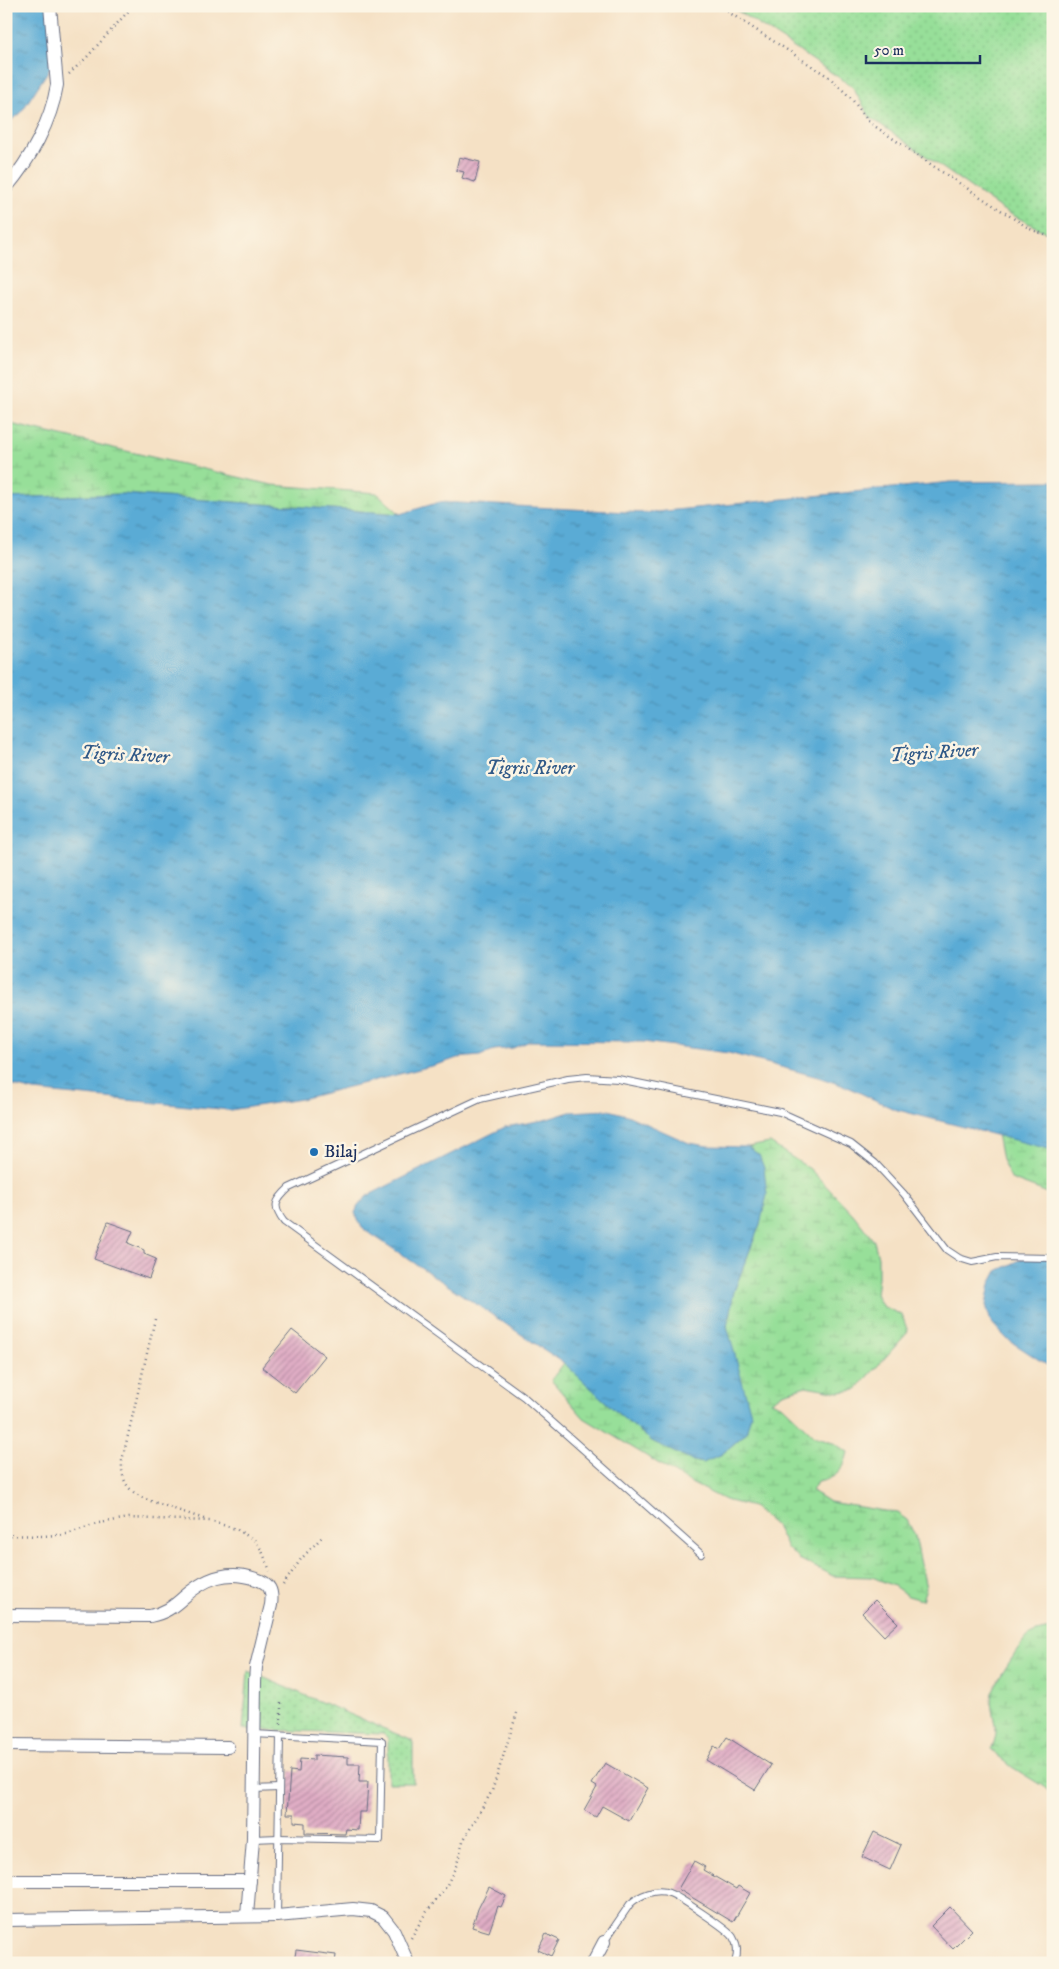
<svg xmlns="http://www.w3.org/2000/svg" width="1059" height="1969" font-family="'IM FELL DW Pica',serif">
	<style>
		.grass { fill: url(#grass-dots); stroke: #59877c }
		.wetland { fill: url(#wetland-marsh); stroke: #59877c }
		.water { fill: url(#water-ripples); stroke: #3a6d9a }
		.building { fill: url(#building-hatch) }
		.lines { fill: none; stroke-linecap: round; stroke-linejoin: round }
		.lane-casing { stroke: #676d82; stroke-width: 8 }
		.street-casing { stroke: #676d82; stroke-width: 14 }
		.path { stroke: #676d82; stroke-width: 2.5; stroke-dasharray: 1 4; stroke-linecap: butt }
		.lane { stroke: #fff; stroke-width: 6 }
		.street { stroke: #fff; stroke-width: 12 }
		.poi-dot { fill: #1f6fb2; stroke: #fcf5e5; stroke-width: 2 }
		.labels { text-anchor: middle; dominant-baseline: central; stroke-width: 5; stroke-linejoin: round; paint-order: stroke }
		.poi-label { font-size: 18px; fill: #1b2f5e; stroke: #fcf5e5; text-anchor: start }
		.water-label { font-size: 19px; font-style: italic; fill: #315a88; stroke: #fcf5e5 }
	</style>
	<defs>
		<pattern id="grass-dots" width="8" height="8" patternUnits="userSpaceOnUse" patternTransform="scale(1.25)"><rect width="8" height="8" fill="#97df99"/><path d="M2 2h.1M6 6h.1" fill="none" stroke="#82c086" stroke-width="1.8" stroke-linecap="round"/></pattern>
		<pattern id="wetland-marsh" width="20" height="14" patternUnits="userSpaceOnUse" patternTransform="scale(1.25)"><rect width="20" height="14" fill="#97df99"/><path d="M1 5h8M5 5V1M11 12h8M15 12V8" fill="none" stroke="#82c086"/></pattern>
		<pattern id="water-ripples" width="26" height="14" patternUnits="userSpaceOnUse" patternTransform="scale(1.25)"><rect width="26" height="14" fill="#5aabd5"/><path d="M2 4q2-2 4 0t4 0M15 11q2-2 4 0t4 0" fill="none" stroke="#4a8cb0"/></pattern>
		<pattern id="building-hatch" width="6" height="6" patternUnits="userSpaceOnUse" patternTransform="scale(1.25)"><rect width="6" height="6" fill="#e0adc5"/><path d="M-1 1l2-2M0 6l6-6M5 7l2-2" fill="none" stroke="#b58da3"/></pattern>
	</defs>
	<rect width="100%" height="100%" fill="#fcf5e5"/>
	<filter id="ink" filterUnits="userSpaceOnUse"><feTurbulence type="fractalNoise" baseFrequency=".02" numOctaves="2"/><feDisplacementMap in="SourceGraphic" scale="10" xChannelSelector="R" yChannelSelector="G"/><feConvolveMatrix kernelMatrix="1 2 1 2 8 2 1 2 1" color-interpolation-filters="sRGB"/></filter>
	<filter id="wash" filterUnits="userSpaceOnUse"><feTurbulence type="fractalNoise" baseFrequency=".0096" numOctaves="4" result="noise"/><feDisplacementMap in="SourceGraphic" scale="20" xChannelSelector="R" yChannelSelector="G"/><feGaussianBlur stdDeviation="1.12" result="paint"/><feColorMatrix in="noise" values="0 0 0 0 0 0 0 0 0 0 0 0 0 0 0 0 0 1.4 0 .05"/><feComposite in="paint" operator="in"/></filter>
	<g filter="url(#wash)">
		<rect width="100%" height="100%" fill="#f5e1c5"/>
		<g class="grass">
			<path d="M730,6h323v230l-50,-26 -133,-93 -18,-31z"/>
			<path d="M248,1671l165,70v42h-25v-45l-5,-4 -140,-5z"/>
		</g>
		<g class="wetland">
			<path d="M6,423l266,62 105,8 23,21 -278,-20 -116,4z"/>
			<path d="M997,1134l56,16v45l-42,-16 -9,-19z"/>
			<path d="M770,1143l40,26 43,45 21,27 4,16v21l-2,16 6,12 20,9 6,17 -52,58 -17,2 -33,-6 -23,7 -12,8 12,5 31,30 16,5 18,11c-4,18 -12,27 -31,30l-5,9 17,11 68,11 10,7 8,16 11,52 -4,12 -14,-4 -14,-10 -22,-9 -39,-1 -34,-17 -12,-11 -11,-22 -23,-19 -28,-7 -36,-18 -105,-64 -33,-38 13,-17 59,55 29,23 38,19 13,3 19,-9 24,-21 -19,-107 7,-35 26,-67 -1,-69 -11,-8z"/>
			<path d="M1053,1629v166l-9,-8 -32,-20 -21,-17c2,-5 5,-12 5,-18 -1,-13 -7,-27 -4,-39 2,-8 32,-55 38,-58 7,-4 15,-5 23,-6z"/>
		</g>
		<g class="water">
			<path d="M6,6h47l1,56 -34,52 -10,7h-4z"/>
			<path d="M1053,481v669l-159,-41 -44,-21 -32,-11 -89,-24 -86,-11 -113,-1 -17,7 -19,2 -14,6 -23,2 -14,5 -142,36 -71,11 -196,-19 -28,-7v-586l116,-4 278,20 40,-12 206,11 305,-31z"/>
			<path d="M608,1110l19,5 62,28 19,3 40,1 11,8 5,13 3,27 -7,29 -26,67 -7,35 24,88 -5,19 -24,21 -19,9 -13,-3 -38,-19 -29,-23 -59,-55 -202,-135 -7,-15 3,-7 9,-10 138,-69 39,-7 26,-8z"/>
			<path d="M1053,1256v113l-46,-30 -16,-17 -5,-17 4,-21 7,-13 25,-12z"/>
		</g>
		<g id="blocks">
			<g class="building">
				<path d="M459,157l21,5 -5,20 -13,-4 2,-6 -8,-2z"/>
				<path d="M108,1222l25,9 -5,12 16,7v4l12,5 -7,20 -55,-20z"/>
				<path d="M292,1330l33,26 -30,37 -33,-26z"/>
				<path d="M875,1600l23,23 -14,13 -22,-23z"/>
				<path d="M727,1737l44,28 -16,25 -49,-30 8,-14 5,3z"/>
				<path d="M314,1755l34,2v7h12l-1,18h9l-2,30h-7l-1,18 -12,-1 -1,5 -40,-1v-10l-11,-1v-8h-7l3,-43 9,1 1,-13 14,1z"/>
				<path d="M605,1763l43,25 -19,33 -27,-15 -6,11 -12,-7 13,-23 -5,-3z"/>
				<path d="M874,1832l27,13 -11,25 -28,-13z"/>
				<path d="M694,1861l11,6 -2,3 33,19 2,-3 12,7 -17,29 -55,-33z"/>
				<path d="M489,1887l17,9 -5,11 -3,-1 -9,26 -17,-5 6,-18z"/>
				<path d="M950,1907l22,23 -19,19 -22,-23z"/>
				<path d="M546,1934l13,6 -8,16 -13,-6z"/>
				<path d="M296,1950l40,5 -1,8h-41z"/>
			</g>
		</g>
	</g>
	<g filter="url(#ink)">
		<use href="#blocks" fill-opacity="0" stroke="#676d82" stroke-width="1"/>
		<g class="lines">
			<g class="lane-casing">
				<g id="lane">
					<path d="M701,1554l-177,-157 -240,-175c-12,-16 -9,-21 5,-34l191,-89 88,-20 19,-2 31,2 162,33 71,32 24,19 29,31 43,56 12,8 13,4 25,-5 56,1"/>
					<path d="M253,1789l26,-1"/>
					<path d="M253,1839l25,-1 102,2 2,-99 -128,-7"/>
					<path d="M277,1916l3,-180"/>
					<path d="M604,1942l26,-38c10,-9 26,-16 39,-11 9,3 60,37 64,44 5,8 5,17 2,26"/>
				</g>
			</g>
			<g class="street-casing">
				<g id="street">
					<path d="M6,188c24,-28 45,-66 51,-103l-7,-79"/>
					<path d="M6,1615l144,1c15,-3 23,-9 34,-19 21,-19 44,-28 72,-18 14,4 17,12 15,26l-15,62 -1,15 -2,157 -6,77"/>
					<path d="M6,1745l222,2"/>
					<path d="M6,1881h244"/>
					<path d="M6,1920l271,-4 76,-7 18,2 12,6 11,14 14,32"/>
					<path d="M593,1963l11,-21"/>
				</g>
			</g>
			<g class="path">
				<path d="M719,6l110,71 22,21 17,23 8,6 66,45 88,57 23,9"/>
				<path d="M69,74l18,-17 46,-51"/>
				<path d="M155,1319l-33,142c-2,31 18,37 44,45 13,5 27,9 41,14"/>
				<path d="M6,1535l38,1 23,-2 32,-11 30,-5 81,3 26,8 20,12 6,10 8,20"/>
				<path d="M283,1585l18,-26 22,-23"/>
				<path d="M281,1724v-23"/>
				<path d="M411,1938l14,-24 21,-27 11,-23 6,-23 29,-50 25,-78"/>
			</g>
			<use href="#lane" class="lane"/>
			<use href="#street" class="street"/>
		</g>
	</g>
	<circle class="poi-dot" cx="314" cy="1152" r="5"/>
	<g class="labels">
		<g class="poi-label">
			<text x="324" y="1152">Bilaj</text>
		</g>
		<g class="water-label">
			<text transform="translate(934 753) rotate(-4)">Tigris River</text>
			<text transform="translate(125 755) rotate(3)">Tigris River</text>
			<text x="530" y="768">Tigris River</text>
		</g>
	</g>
	<rect width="1059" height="1969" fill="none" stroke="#fcf5e5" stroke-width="25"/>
	<path d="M866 55v8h114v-8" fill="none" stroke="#1b2f5e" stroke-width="2.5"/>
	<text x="874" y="55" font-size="15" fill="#1b2f5e" stroke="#fcf5e5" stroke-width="4" paint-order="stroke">50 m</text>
</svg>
